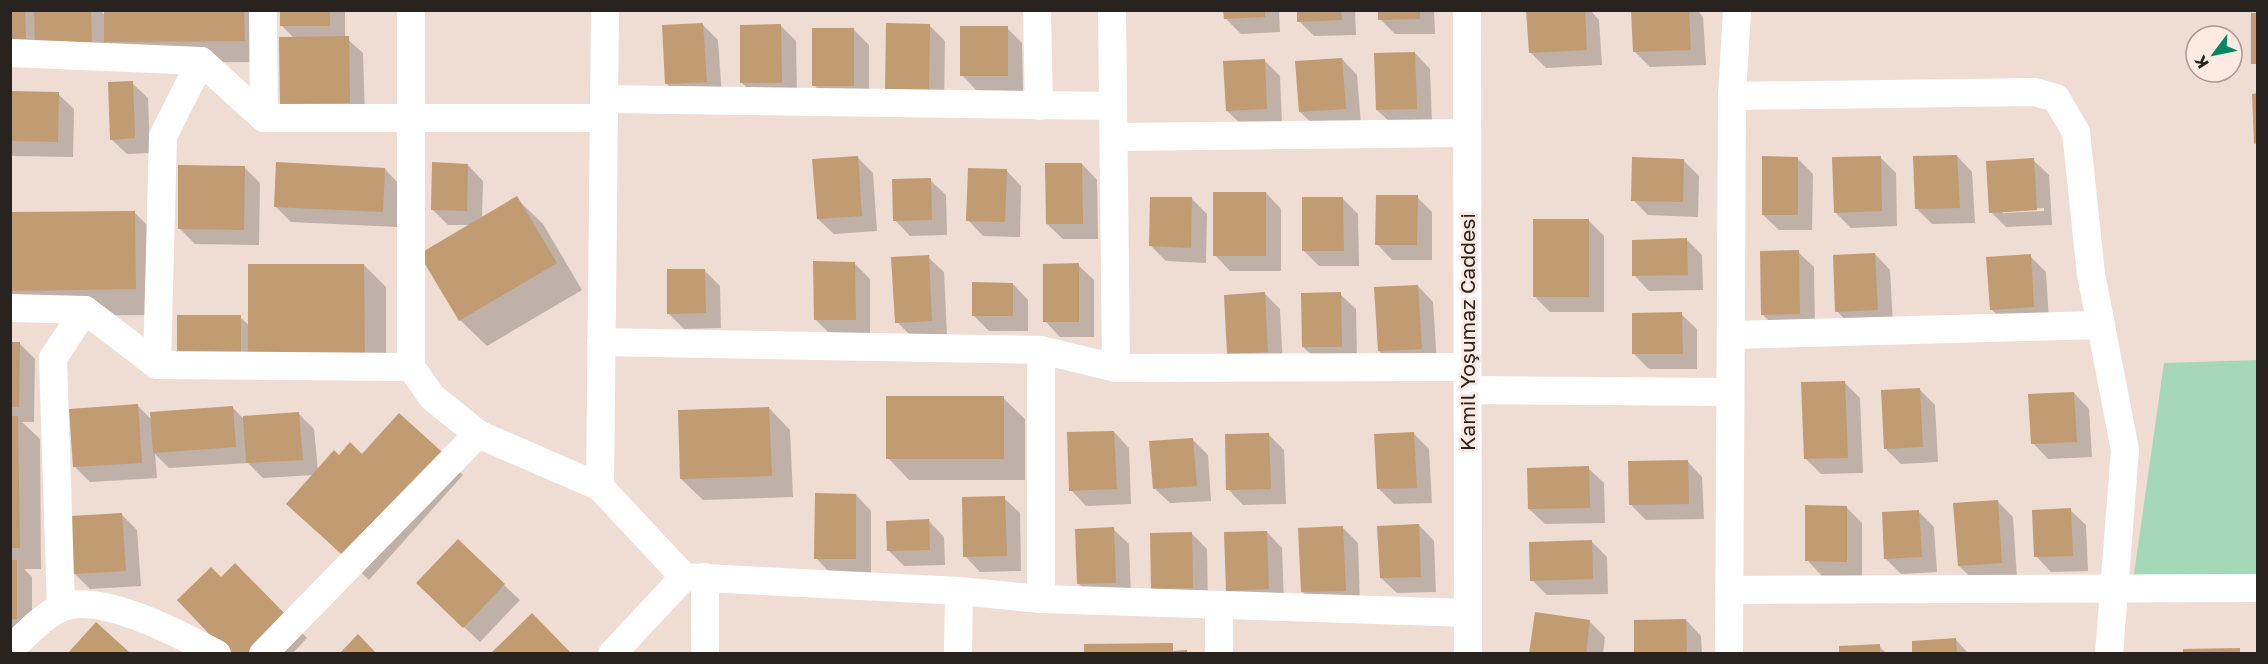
<svg xmlns="http://www.w3.org/2000/svg" width="2268" height="664" font-family="'Golos Text',sans-serif">
	<style>
		.green { fill: #a5d8b9 }
		.shadow { fill: #0003; fill-rule: evenodd }
		.building { fill: #c19b72 }
		.lines { fill: none; stroke-linecap: round; stroke-linejoin: round }
		.street { stroke: #fff; stroke-width: 28 }
		.labels { text-anchor: middle; dominant-baseline: central; stroke-width: 6; stroke-linejoin: round; paint-order: stroke }
		.street-label { font-size: 21px; fill: #29231f; stroke: #fdeae0 }
	</style>
	<rect width="100%" height="100%" fill="#efddd3"/>
	<path class="green" d="M2257,360v218l-124,3 31,-218z"/>
	<g class="shadow">
		<path d="M10,10h90l6,6v-6h159l1,52 -138,1 -21,-21v17l-97,-4z"/>
		<path d="M282,10h63v27l18,16 2,65 -83,-15 12,-65 -12,-12z"/>
		<path d="M1225,10h54l1,22 -39,2 -16,-16z"/>
		<path d="M1298,10h57l1,25 -42,1 -15,-15z"/>
		<path d="M1379,10h55l1,24h-40l-15,-15z"/>
		<path d="M1528,10h62l9,10 3,45 -56,3 -16,-16z"/>
		<path d="M1632,10h65l6,7 3,48 -56,2 -15,-15z"/>
		<path d="M703,25l15,15 4,57 -40,2 -16,-16z"/>
		<path d="M929,25l16,16 -1,64h-42z"/>
		<path d="M781,26l15,15 1,56 -40,1 -15,-15z"/>
		<path d="M1007,28l15,15 1,48h-46l-15,-16z"/>
		<path d="M853,29l16,16v56h-40l-15,-16z"/>
		<path d="M1415,53l15,16 2,55 -39,1 -16,-15z"/>
		<path d="M1342,59l15,16 4,49 -45,3 -16,-15z"/>
		<path d="M1264,60l16,16 2,48 -39,2 -16,-15z"/>
		<path d="M132,83l16,15 2,55 -23,1 -16,-15z"/>
		<path d="M10,93l48,1 16,15 -1,48 -60,-1 -3,-3z"/>
		<path d="M1957,156l15,16 3,51 -43,1 -15,-15z"/>
		<path d="M1880,157l16,16 1,53 -46,2 -16,-16z"/>
		<path d="M858,158l15,15 4,58 -43,3 -16,-15z"/>
		<path d="M1797,158l16,16 -1,56h-33l-16,-15z"/>
		<path d="M1683,160l16,16 -1,41 -50,-2 -15,-15z"/>
		<path d="M2033,160l16,15 3,50 -46,2 -15,-15zM2044,208v3l-41,2v-3z"/>
		<path d="M1082,164l15,16 1,59h-35l-16,-15z"/>
		<path d="M468,165l15,16 -1,37 34,-20 27,26 39,66 -95,56 -27,-26 10,-95h-22l-16,-16z"/>
		<path d="M244,167l16,16 -1,62 -64,-1 -16,-16z"/>
		<path d="M385,169l15,16 -2,42 -107,-5 -16,-16z"/>
		<path d="M1006,170l15,16 -1,51 -37,-1 -15,-16z"/>
		<path d="M930,180l16,15 1,40 -37,1 -15,-16z"/>
		<path d="M1266,193l15,16v62h-51l-15,-16z"/>
		<path d="M1417,197l15,15v48h-40l-15,-16z"/>
		<path d="M1342,198l16,16 1,52h-40l-15,-15z"/>
		<path d="M1192,199l15,15 -1,49 -40,-2 -15,-15z"/>
		<path d="M135,213l26,26 1,76 -152,1v-102z"/>
		<path d="M1589,221l15,15v76h-54l-16,-16z"/>
		<path d="M1687,240l15,15 1,35 -54,1 -15,-16z"/>
		<path d="M1798,252l16,15 1,62 -37,1 -16,-16z"/>
		<path d="M1875,254l15,16 3,55 -41,2 -15,-16z"/>
		<path d="M2030,256l16,16 3,50 -42,3 -15,-15z"/>
		<path d="M928,257l16,15 3,64 -35,1 -15,-15z"/>
		<path d="M854,263l16,16v56h-39l-16,-16z"/>
		<path d="M364,265l22,22v90h-192l46,-60 10,9z"/>
		<path d="M1078,265l16,15v57h-34l-15,-16z"/>
		<path d="M705,271l15,15 1,42 -37,1 -16,-16z"/>
		<path d="M1013,284l15,16v31h-39l-16,-16z"/>
		<path d="M1418,286l15,16 4,62 -42,2 -16,-15z"/>
		<path d="M1265,294l15,15 3,58 -55,-13z"/>
		<path d="M1340,294l16,15 1,53h-38l-16,-15z"/>
		<path d="M1681,314l16,15v40h-48l-15,-15z"/>
		<path d="M10,343h9l16,16 -1,63h-12l18,17 1,130h-17l8,8v56l-22,1z"/>
		<path d="M1845,383l15,15 3,75 -42,1 -16,-16z"/>
		<path d="M1920,390l15,15 3,57 -37,2 -16,-16z"/>
		<path d="M2074,393l15,16 3,48 -44,2 -15,-16z"/>
		<path d="M1003,398l22,21v61h-116l-21,-22z"/>
		<path d="M138,406l14,14 80,-13 11,11 56,-4 15,15 4,42 21,-14 102,-4 22,22 -94,105 -81,-76 26,-29 -51,3 -15,-15 -79,5 -14,-14 2,24 -67,4 -16,-16z"/>
		<path d="M769,408l21,22 3,67 -90,3 -22,-21z"/>
		<path d="M1114,432l15,16 2,56 -45,2 -15,-16z"/>
		<path d="M1414,434l15,15 3,54 -38,1 -15,-15z"/>
		<path d="M1269,435l15,15 2,54 -43,1 -15,-16z"/>
		<path d="M1193,440l15,15 3,46 -41,2 -16,-15z"/>
		<path d="M1687,461l15,16 2,42 -58,1 -15,-15z"/>
		<path d="M1588,468l16,15 1,40 -60,1 -16,-15z"/>
		<path d="M856,495l15,16v63h-40l-15,-16z"/>
		<path d="M1004,498l16,15 1,58 -41,1 -15,-16z"/>
		<path d="M1997,501l16,16 4,61 -42,3 -16,-15z"/>
		<path d="M1846,507l16,16v53h-40l-15,-16z"/>
		<path d="M2070,510l16,15 2,46 -37,1 -15,-16z"/>
		<path d="M1919,512l15,15 3,45 -36,2 -15,-15z"/>
		<path d="M122,515l15,15 4,56 -51,3 -15,-15z"/>
		<path d="M929,521l15,16 1,28 -41,1 -15,-15z"/>
		<path d="M1419,525l15,16 2,51 -39,1 -16,-15z"/>
		<path d="M1343,528l15,15 2,62 -42,2 -16,-16z"/>
		<path d="M1113,529l16,15 2,54 -37,1 -15,-15z"/>
		<path d="M1267,532l15,16 2,56 -41,2 -16,-16z"/>
		<path d="M1191,533l16,16 1,54 -56,-15z"/>
		<path d="M1591,541l16,16 1,37 -61,1 -15,-15z"/>
		<path d="M235,565l72,73 -15,16h-61z"/>
		<path d="M504,585l16,15 -40,42 -47,-44z"/>
		<path d="M1686,620l15,16 1,18h-66z"/>
		<path d="M1590,622l15,15 -2,17h-72z"/>
		<path d="M1956,640l13,14h-55z"/>
		<path d="M1879,646l8,8h-47z"/>
	</g>
	<g class="building">
		<path d="M10,10h15l1,29h-16z"/>
		<path d="M34,10h57l1,34h-57z"/>
		<path d="M104,10h140l1,31 -141,1z"/>
		<rect x="280" y="10" width="50" height="16"/>
		<path d="M1223,10h42v7l-41,2z"/>
		<path d="M1297,10h44l1,10 -45,2z"/>
		<path d="M1378,10h42v9l-42,1z"/>
		<path d="M1526,10h59l2,40 -58,3z"/>
		<path d="M1631,10h58l2,40 -58,2z"/>
		<rect x="2251" y="13" width="7" height="51"/>
		<path d="M703,23l4,59 -42,2 -3,-59z"/>
		<path d="M886,23l44,1 -1,67 -44,-1z"/>
		<path d="M781,24l1,59h-42v-58z"/>
		<rect x="960" y="26" width="48" height="50"/>
		<rect x="812" y="28" width="42" height="58"/>
		<path d="M349,36l1,67 -70,1 -1,-67z"/>
		<path d="M1415,52l2,57 -41,1 -2,-57z"/>
		<path d="M1342,58l4,51 -47,3 -4,-51z"/>
		<path d="M1265,59l2,50 -41,2 -3,-50z"/>
		<path d="M133,81l2,57 -25,2 -2,-58z"/>
		<path d="M10,91l49,1 -1,50 -48,-1z"/>
		<path d="M2258,93v50l-4,1 -2,-50z"/>
		<path d="M1957,155l3,53 -45,1 -2,-53z"/>
		<path d="M858,156l4,60 -45,3 -5,-60z"/>
		<path d="M1762,156l36,1v58h-36z"/>
		<path d="M1881,156l1,55 -48,2 -2,-56z"/>
		<path d="M1632,157l52,2 -1,43 -52,-1z"/>
		<path d="M2034,158l3,52 -48,3 -3,-52z"/>
		<path d="M276,162l109,6 -2,44 -109,-5z"/>
		<path d="M432,162l36,2 -1,47 -36,-1z"/>
		<path d="M1045,163h37l1,61h-37z"/>
		<path d="M178,165l67,1 -1,64 -66,-1z"/>
		<path d="M968,168l39,1 -2,53 -39,-1z"/>
		<path d="M931,178l1,42 -39,1 -1,-42z"/>
		<rect x="1213" y="192" width="53" height="64"/>
		<path d="M1376,195h42l-1,50h-42z"/>
		<path d="M517,196l40,67 -98,58 -40,-67z"/>
		<path d="M1150,197h42l-1,51 -42,-2z"/>
		<path d="M1302,197h41l1,54h-42z"/>
		<path d="M135,211l1,78 -126,2v-79z"/>
		<rect x="1533" y="219" width="56" height="78"/>
		<path d="M1687,238l1,37 -56,1v-36z"/>
		<path d="M1799,250l1,64 -39,1 -1,-64z"/>
		<path d="M1875,253l3,57 -43,2 -2,-57z"/>
		<path d="M2031,254l3,53 -44,3 -4,-53z"/>
		<path d="M929,255l3,66 -37,2 -4,-66z"/>
		<path d="M813,261l42,1 1,58h-42z"/>
		<path d="M1079,263v59h-36v-58z"/>
		<path d="M248,264h116l1,92h-117z"/>
		<path d="M667,269h38l1,44 -39,1z"/>
		<path d="M972,282l41,1v33h-41z"/>
		<path d="M1418,285l4,64 -44,2 -4,-64z"/>
		<path d="M1265,292l3,60 -41,2 -3,-59z"/>
		<path d="M1341,292l1,55h-40l-1,-54z"/>
		<path d="M1682,312l1,42h-51v-41z"/>
		<path d="M177,315h64v47l-64,1z"/>
		<path d="M10,342h10l-1,65h-9z"/>
		<path d="M1845,381l3,77 -44,1 -3,-77z"/>
		<path d="M1920,388l3,59 -39,2 -3,-59z"/>
		<path d="M2074,392l3,50 -46,2 -3,-50z"/>
		<rect x="886" y="396" width="118" height="63"/>
		<path d="M138,404l4,59 -69,4 -4,-58z"/>
		<path d="M233,406l3,41 -83,6 -3,-41z"/>
		<path d="M769,407l3,69 -92,3 -2,-69z"/>
		<path d="M299,412l4,48 -57,3 -3,-47z"/>
		<path d="M399,413l43,39 -95,107 -61,-55 48,-54 5,5 11,-13 12,12z"/>
		<path d="M10,416h8l2,132h-10z"/>
		<path d="M1114,431l3,58 -48,2 -2,-59z"/>
		<path d="M1414,432l3,56 -40,1 -3,-55z"/>
		<path d="M1269,433l2,56 -45,1 -1,-56z"/>
		<path d="M1193,438l4,48 -44,3 -4,-48z"/>
		<path d="M1688,460l1,44 -60,1 -1,-44z"/>
		<path d="M1589,466l1,42 -62,1 -1,-41z"/>
		<path d="M815,493l41,1v65h-42z"/>
		<path d="M1005,496l2,60 -44,1 -1,-60z"/>
		<path d="M1998,500l4,63 -44,3 -5,-63z"/>
		<path d="M1805,505l42,1v56l-42,-1z"/>
		<path d="M2071,508l2,48 -39,1 -2,-47z"/>
		<path d="M1919,510l3,47 -38,2 -2,-47z"/>
		<path d="M122,513l4,58 -53,3 -3,-58z"/>
		<path d="M929,519l1,31 -43,1 -1,-30z"/>
		<path d="M1419,524l2,53 -41,1 -3,-52z"/>
		<path d="M1343,526l3,65 -45,1 -3,-64z"/>
		<path d="M1114,527l2,56 -39,1 -2,-55z"/>
		<path d="M1267,531l2,58 -43,2 -2,-59z"/>
		<path d="M1192,532l1,56 -42,1 -1,-56z"/>
		<path d="M458,539l47,45 -42,44 -47,-45z"/>
		<path d="M1592,540l1,39 -63,2 -1,-39z"/>
		<rect x="10" y="560" width="7" height="59"/>
		<path d="M235,563l52,53 -39,38h-20l-51,-54 34,-33 10,10z"/>
		<path d="M1535,612l55,8 -4,34h-57z"/>
		<path d="M532,613l40,41h-78l-2,-2z"/>
		<path d="M1686,619l1,35h-53v-34z"/>
		<path d="M96,622l33,30 -1,2h-61z"/>
		<path d="M358,634l19,20h-38z"/>
		<path d="M1956,638l1,16h-45v-13z"/>
		<path d="M1173,643v8l14,-1v4h-103v-10z"/>
		<path d="M1880,644v10h-41v-8z"/>
		<path d="M2240,648v6h-57v-5z"/>
	</g>
	<g class="lines">
		<g class="street">
			<path d="M263,10l1,108"/>
			<path d="M411,10v357l21,30 46,37 122,53 84,90 275,14 82,8 427,14"/>
			<path d="M1037,10l2,96"/>
			<path d="M1112,10l4,358"/>
			<path d="M1467,10l1,644"/>
			<path d="M10,53l191,8 63,57h340"/>
			<path d="M1732,96l303,-4 21,6 20,34 15,142 34,176 -16,204"/>
			<path d="M604,99l509,7"/>
			<path d="M1114,137l353,-4"/>
			<path d="M10,308l75,2 72,55 254,2"/>
			<path d="M1731,335l370,-10"/>
			<path d="M601,342l440,8 75,18 351,-1"/>
			<path d="M157,365l6,-229 38,-75"/>
			<path d="M1468,390l262,2"/>
			<path d="M600,487l5,-477"/>
			<path d="M705,577v77"/>
			<path d="M1729,590l529,-2"/>
			<path d="M1041,599v-249"/>
			<path d="M61,608l-8,-250 32,-48"/>
			<path d="M10,650c14,-14 32,-33 50,-42 39,-17 122,27 157,46"/>
			<path d="M263,654l215,-220"/>
			<path d="M612,654l72,-77"/>
			<path d="M958,654l1,-63"/>
			<path d="M1219,654v-48"/>
			<path d="M1729,654l3,-558 5,-86"/>
		</g>
	</g>
	<g class="labels">
		<g class="street-label">
			<text transform="translate(1467 332) rotate(-90)">Kamil Yoşumaz Caddesi</text>
		</g>
	</g>
	<rect width="2268" height="664" fill="none" stroke="#29231f" stroke-width="24"/>
	<g transform="translate(2214 54) rotate(238)"><circle r="28" fill="#fdeae0" stroke="#a89a93" stroke-width="1.5"/>
	<path d="M0-4.5L10 22L0 15L-10 22Z" fill="#098566"/>
	<text y="-9" font-size="16" font-weight="bold" text-anchor="middle" fill="#29231f">K</text>
	</g>
</svg>
